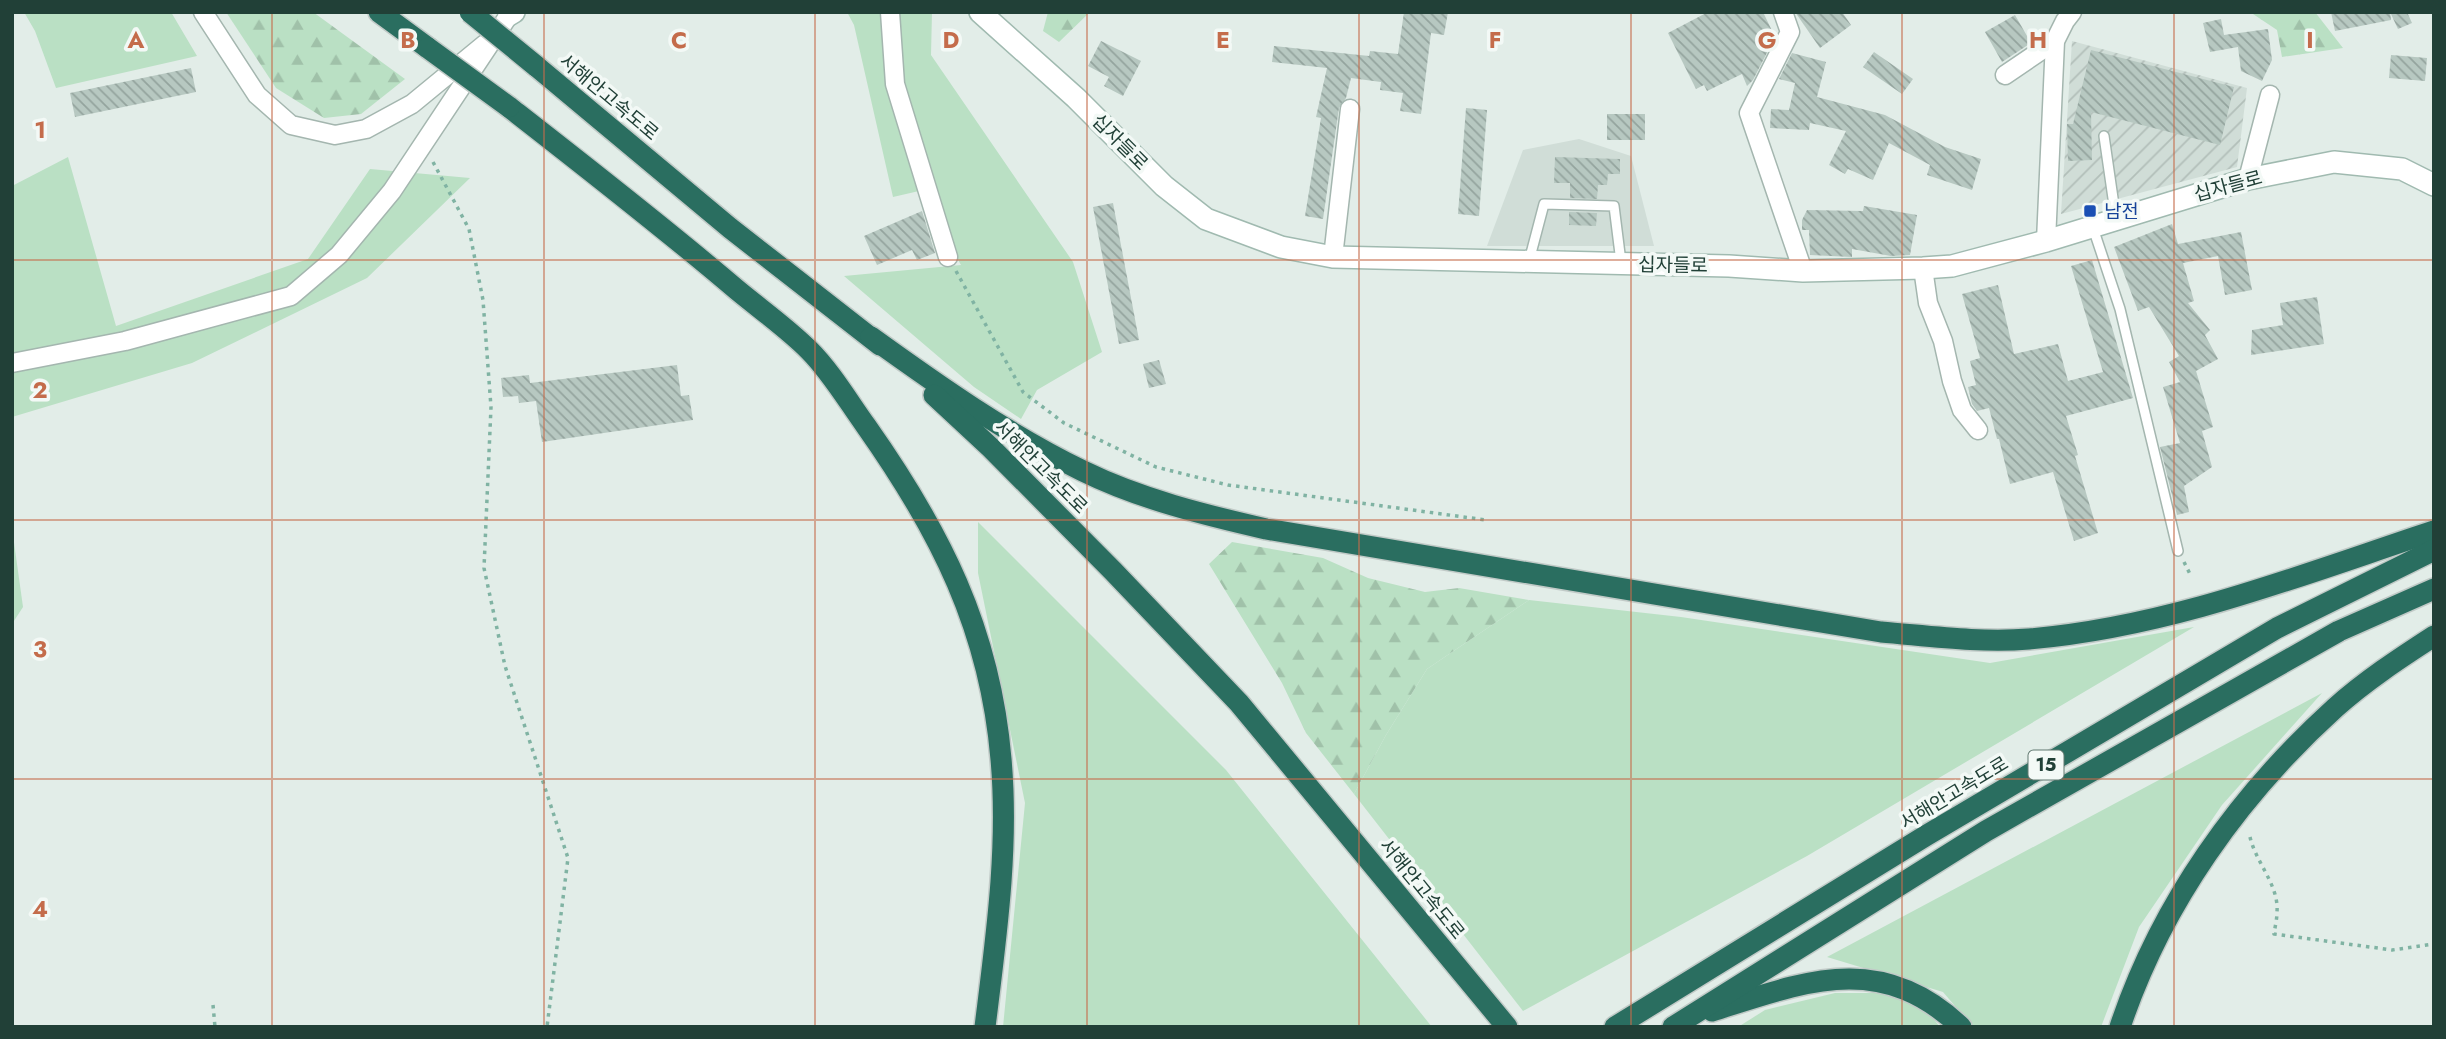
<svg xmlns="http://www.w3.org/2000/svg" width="2446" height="1039" font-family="Jost,'Noto Sans KR',sans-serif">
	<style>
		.built { fill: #d0ddd7 }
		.industrial { fill: url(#industrial-furrows) }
		.green { fill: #bae0c4 }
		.forest { fill: url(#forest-firs) }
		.building { fill: url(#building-back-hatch) }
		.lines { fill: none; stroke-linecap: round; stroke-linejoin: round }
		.service-casing { stroke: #a4b6af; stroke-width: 12 }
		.minor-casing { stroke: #a4b6af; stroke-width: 21 }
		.secondary-casing { stroke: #a0bab0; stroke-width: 24 }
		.motorway-casing { stroke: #c1cac7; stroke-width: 24 }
		.path { stroke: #80b3a3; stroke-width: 3.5; stroke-dasharray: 3.5 5; stroke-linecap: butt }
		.service { stroke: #fff; stroke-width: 9 }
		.minor { stroke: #fff; stroke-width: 18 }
		.secondary { stroke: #fff; stroke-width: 21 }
		.motorway { stroke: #2a6e60; stroke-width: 21 }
		.motorway-bridge-casing { stroke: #c1cac7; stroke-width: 24; stroke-linecap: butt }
		.motorway-bridge { stroke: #2a6e60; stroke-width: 21 }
		.grid { fill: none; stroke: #c46c4b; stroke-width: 2; stroke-opacity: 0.55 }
		.transit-dot { fill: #1a4fb4; stroke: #f3f9f6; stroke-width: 2.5 }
		.labels { text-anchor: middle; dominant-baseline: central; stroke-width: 7; stroke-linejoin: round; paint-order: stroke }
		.shield { fill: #f3f9f6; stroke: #607870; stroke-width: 2 }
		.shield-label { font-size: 18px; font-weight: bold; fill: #214037 }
		.street-label { font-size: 19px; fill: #214037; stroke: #f3f9f6 }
		.transit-label { font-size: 19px; fill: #164399; stroke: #f3f9f6; text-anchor: start }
		.grid-label { font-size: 23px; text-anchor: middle; font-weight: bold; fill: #c46c4b; stroke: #f3f9f6; stroke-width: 7; stroke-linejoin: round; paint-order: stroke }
	</style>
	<defs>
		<pattern id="industrial-furrows" width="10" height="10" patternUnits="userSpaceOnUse" patternTransform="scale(1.75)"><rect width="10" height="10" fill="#d0ddd7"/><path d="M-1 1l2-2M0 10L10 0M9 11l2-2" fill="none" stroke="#b2bfb9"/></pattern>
		<pattern id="forest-firs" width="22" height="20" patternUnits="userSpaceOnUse" patternTransform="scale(1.75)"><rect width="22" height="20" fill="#bae0c4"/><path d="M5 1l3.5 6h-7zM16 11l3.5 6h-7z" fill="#a0c1a9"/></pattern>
		<pattern id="building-back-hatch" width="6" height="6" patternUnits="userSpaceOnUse" patternTransform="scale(1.75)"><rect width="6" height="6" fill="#b7c8c1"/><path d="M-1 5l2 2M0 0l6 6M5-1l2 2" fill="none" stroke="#94a49e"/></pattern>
	</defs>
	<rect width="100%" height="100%" fill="#e2ede8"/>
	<path class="built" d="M1579,139l52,17 23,90h-167l36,-96z"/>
	<path class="industrial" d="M2072,41l175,47 -10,79 -176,47z"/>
	<g class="green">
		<path d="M24,12h147l26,44 -141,32 -21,-57z"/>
		<path d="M847,12h85l-1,43 142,207 29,90 -65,38 -16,29 -47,-32 -130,-111 117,-11 -42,-74 -26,6 -39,-172z"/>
		<path d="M68,157l48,169 192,-67 62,-90 100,9 -103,100 -175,85 -180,54v-231z"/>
		<path d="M978,522l248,248 206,257h-429l22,-224 -47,-230z"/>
		<path d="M12,528l11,79 -11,17z"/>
		<path d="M1529,600l152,17 309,46 204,-36 -387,229 -284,155 -169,-217 32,-59 41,-66z"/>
		<path d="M2322,693l-100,112 -83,122 -38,100h-128l-30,-35 -116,-35z"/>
		<path d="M1835,993h78l27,34h-202l27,-17z"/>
	</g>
	<g class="forest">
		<path d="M226,12h87l92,67 -44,35 -37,4 -48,-30z"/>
		<path d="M1048,12h42l-31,30 -16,-11z"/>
		<path d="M2250,12h65l28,36 -61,9 -5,-27z"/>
		<path d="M1232,542l91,16 45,20 57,14 34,-4 70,12 -102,69 -41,66 -32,59 -48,-61 -24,-50 -73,-119z"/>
	</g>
	<g class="building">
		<path d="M1404,12h44l-4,23 -13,-2 -10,81 -21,-3 3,-18 -23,-3 1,-8 -30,-4 -5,20 -7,10 -16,111 -18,-3 16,-98 -5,-1 11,-49 -55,-6 2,-16 95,10 1,-5 28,3z"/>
		<path d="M1708,12h55l12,25 -22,43 -6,6 -5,-12 -35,17 -3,-6 -8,4 -28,-56z"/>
		<path d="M1795,12h47l9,13 -31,23z"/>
		<path d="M2331,12h59l1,8 -56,11z"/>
		<path d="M2390,12h17l5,11 -14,6z"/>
		<path d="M2015,15l16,28 -29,19 -17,-30z"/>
		<path d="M2221,19l3,16 44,-6 4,31 -10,21 -21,-10 -3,-24 -28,5 -7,-29z"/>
		<path d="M1101,41l40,20 -18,35 -19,-10 5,-9 -21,-11z"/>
		<path d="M2091,50l143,37 -14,58 -129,-33 1,48 -24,1 -1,-37h6z"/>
		<path d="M1874,52l39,27 -11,15 -39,-27z"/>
		<path d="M1792,53l34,9 -9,35 68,18 60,32 36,12 -9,31 -45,-15 3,-10 -41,-22 -16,37 -25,-11 -3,5 -16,-9 17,-34 -36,-8 -1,7 -39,-2 1,-19 18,1 6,-27 -16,-4z"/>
		<path d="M2391,55l36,3 -2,23 -36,-3z"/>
		<path d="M191,68l5,24 -121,25 -5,-24z"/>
		<path d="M1466,108l21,2 -8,106 -21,-2z"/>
		<rect x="1607" y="114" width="38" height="26"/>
		<path d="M1555,157l65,2v15h-12l-1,11h-9l-1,14 -27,-1v-15h-16z"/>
		<path d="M1113,203l26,137 -20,4 -26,-137z"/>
		<path d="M1864,206l53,9 -7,40 -19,1 -39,-7v8l-42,-2 -1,-25h-7v-10l5,-10 56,1z"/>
		<path d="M922,211l13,42 -18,7 -5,-10 -35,15 -13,-29z"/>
		<path d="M1569,212l28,1 -1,13 -27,-1z"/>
		<path d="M2172,224l6,20 63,-12 11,58 -27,5 -7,-39 -35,7 11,38 -6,2 22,27 -5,5 13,24 -22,12 17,56 -11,4 10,36 -28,19 5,26 -12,3 -17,-68 20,-4 -17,-56 17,-5 -11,-20 10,-6 -30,-49 -11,4 -24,-64z"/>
		<path d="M2092,260l41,138 -67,18 12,39 -3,1 23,77 -24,8 -21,-69 -43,12 -11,-45h-2l-8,-31 -12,3 -5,-7 -4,-17 8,-2 -6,-24 10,-3 -18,-64 36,-9 16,69 44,-10 10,37 35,-9 -32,-106z"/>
		<path d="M2317,297l7,47 -73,11 1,-25 31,-5 -3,-22z"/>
		<path d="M1159,360l7,24 -17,4 -6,-24z"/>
		<path d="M677,365l4,31 8,-1 4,25 -151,22 -6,-41 -17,2 -1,-7 -15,1 -2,-19 28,-3 1,8z"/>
	</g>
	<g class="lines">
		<g class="service-casing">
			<g id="service">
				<path d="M2104,136l12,83"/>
				<path d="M2093,228l27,81 58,242"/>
				<path d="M1529,261l15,-57 70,2 7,56"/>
			</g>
		</g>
		<g class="minor-casing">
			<g id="minor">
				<path d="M203,12l54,83 34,30 44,10 31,-6 46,-25 73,-60"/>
				<path d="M890,12l5,72 53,173"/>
				<path d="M1783,12l7,20 -41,81 54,158"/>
				<path d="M2005,75l50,-34"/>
				<path d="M2248,179l22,-84"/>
				<path d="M2046,241l9,-200 10,-20 7,-9"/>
				<path d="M1333,257l17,-148"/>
				<path d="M1923,268l5,35 15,38 9,40 10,29 16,20"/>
				<path d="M12,363l113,-22 166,-45 48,-41 53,-64 119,-179"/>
			</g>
		</g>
		<g class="secondary-casing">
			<g id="secondary">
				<path d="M980,12l96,86 88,88 42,33 75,28 52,10 396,9 74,5 120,-3 29,-2 94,-25 202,-62 86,-17 68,7 32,16"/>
				<path d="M509,15l5,-3"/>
			</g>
		</g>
		<g class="motorway-casing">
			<g id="motorway">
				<path d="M379,12l49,36"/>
				<path d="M536,66l194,162 150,117"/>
				<path d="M509,107c77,60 153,119 227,182 24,20 51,39 73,61 22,22 39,51 57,76 74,105 124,203 135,333 8,89 -5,179 -16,268"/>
				<path d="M871,337c68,49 136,97 212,134 57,28 122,44 183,58l615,103c49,4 99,11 148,7 141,-12 272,-64 405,-108"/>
				<path d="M934,395l57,53 122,123 126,132 268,324"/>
				<path d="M1712,1011c92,-29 168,-61 249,16"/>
				<path d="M1615,1027l312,-192 350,-207 157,-78"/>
				<path d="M1673,1027l313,-196 353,-200 95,-42"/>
				<path d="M2120,1027c41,-123 119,-232 215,-319 30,-27 65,-50 99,-72"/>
			</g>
		</g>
		<g class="path">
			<path d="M433,162l36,67 14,71 8,107 -7,161 21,98 63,192 -21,169"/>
			<path d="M956,271l67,121 41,31 92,44 72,18 258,35"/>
			<path d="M2184,562l7,14"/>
			<path d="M2250,837c6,26 29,48 27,75 0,7 -2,15 -3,22l118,16 42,-6"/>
			<path d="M213,1005l2,22"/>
		</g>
		<use href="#service" class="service"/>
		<use href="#minor" class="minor"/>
		<use href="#secondary" class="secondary"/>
		<use href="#motorway" class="motorway"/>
		<g class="motorway-bridge-casing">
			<g id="motorway-bridge">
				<path d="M470,12l66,54"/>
				<path d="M428,48l81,59"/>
			</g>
		</g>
		<use href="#motorway-bridge" class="motorway-bridge"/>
	</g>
	<path class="grid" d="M272,12v1015M544,12v1015M815,12v1015M1087,12v1015M1359,12v1015M1631,12v1015M1902,12v1015M2174,12v1015M12,260h2422M12,520h2422M12,779h2422"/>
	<rect class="transit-dot" x="2083" y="204" width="14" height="14" rx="3.5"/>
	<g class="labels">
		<rect class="shield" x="2028.5" y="750.5" width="35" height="29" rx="5"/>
		<g class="shield-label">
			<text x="2046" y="765">15</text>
		</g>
		<g class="street-label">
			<text transform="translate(609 97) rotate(40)">서해안고속도로</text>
			<text transform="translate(1120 142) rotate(45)">십자들로</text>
			<text transform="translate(2228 186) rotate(-15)">십자들로</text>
			<text transform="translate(1673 265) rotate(1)">십자들로</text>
			<text transform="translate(1041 467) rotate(45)">서해안고속도로</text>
			<text transform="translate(1954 793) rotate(-31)">서해안고속도로</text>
			<text transform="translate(1422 889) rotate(51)">서해안고속도로</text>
		</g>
		<g class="transit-label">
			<text x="2104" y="211">남전</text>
		</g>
	</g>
	<g class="grid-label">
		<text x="136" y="48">A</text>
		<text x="408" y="48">B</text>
		<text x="679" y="48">C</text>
		<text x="951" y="48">D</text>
		<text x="1223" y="48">E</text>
		<text x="1495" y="48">F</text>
		<text x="1767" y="48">G</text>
		<text x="2038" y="48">H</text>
		<text x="2310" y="48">I</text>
		<text x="40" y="138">1</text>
		<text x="40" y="398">2</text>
		<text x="40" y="657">3</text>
		<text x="40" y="917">4</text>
	</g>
	<rect width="2446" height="1039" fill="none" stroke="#214037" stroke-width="28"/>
</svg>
